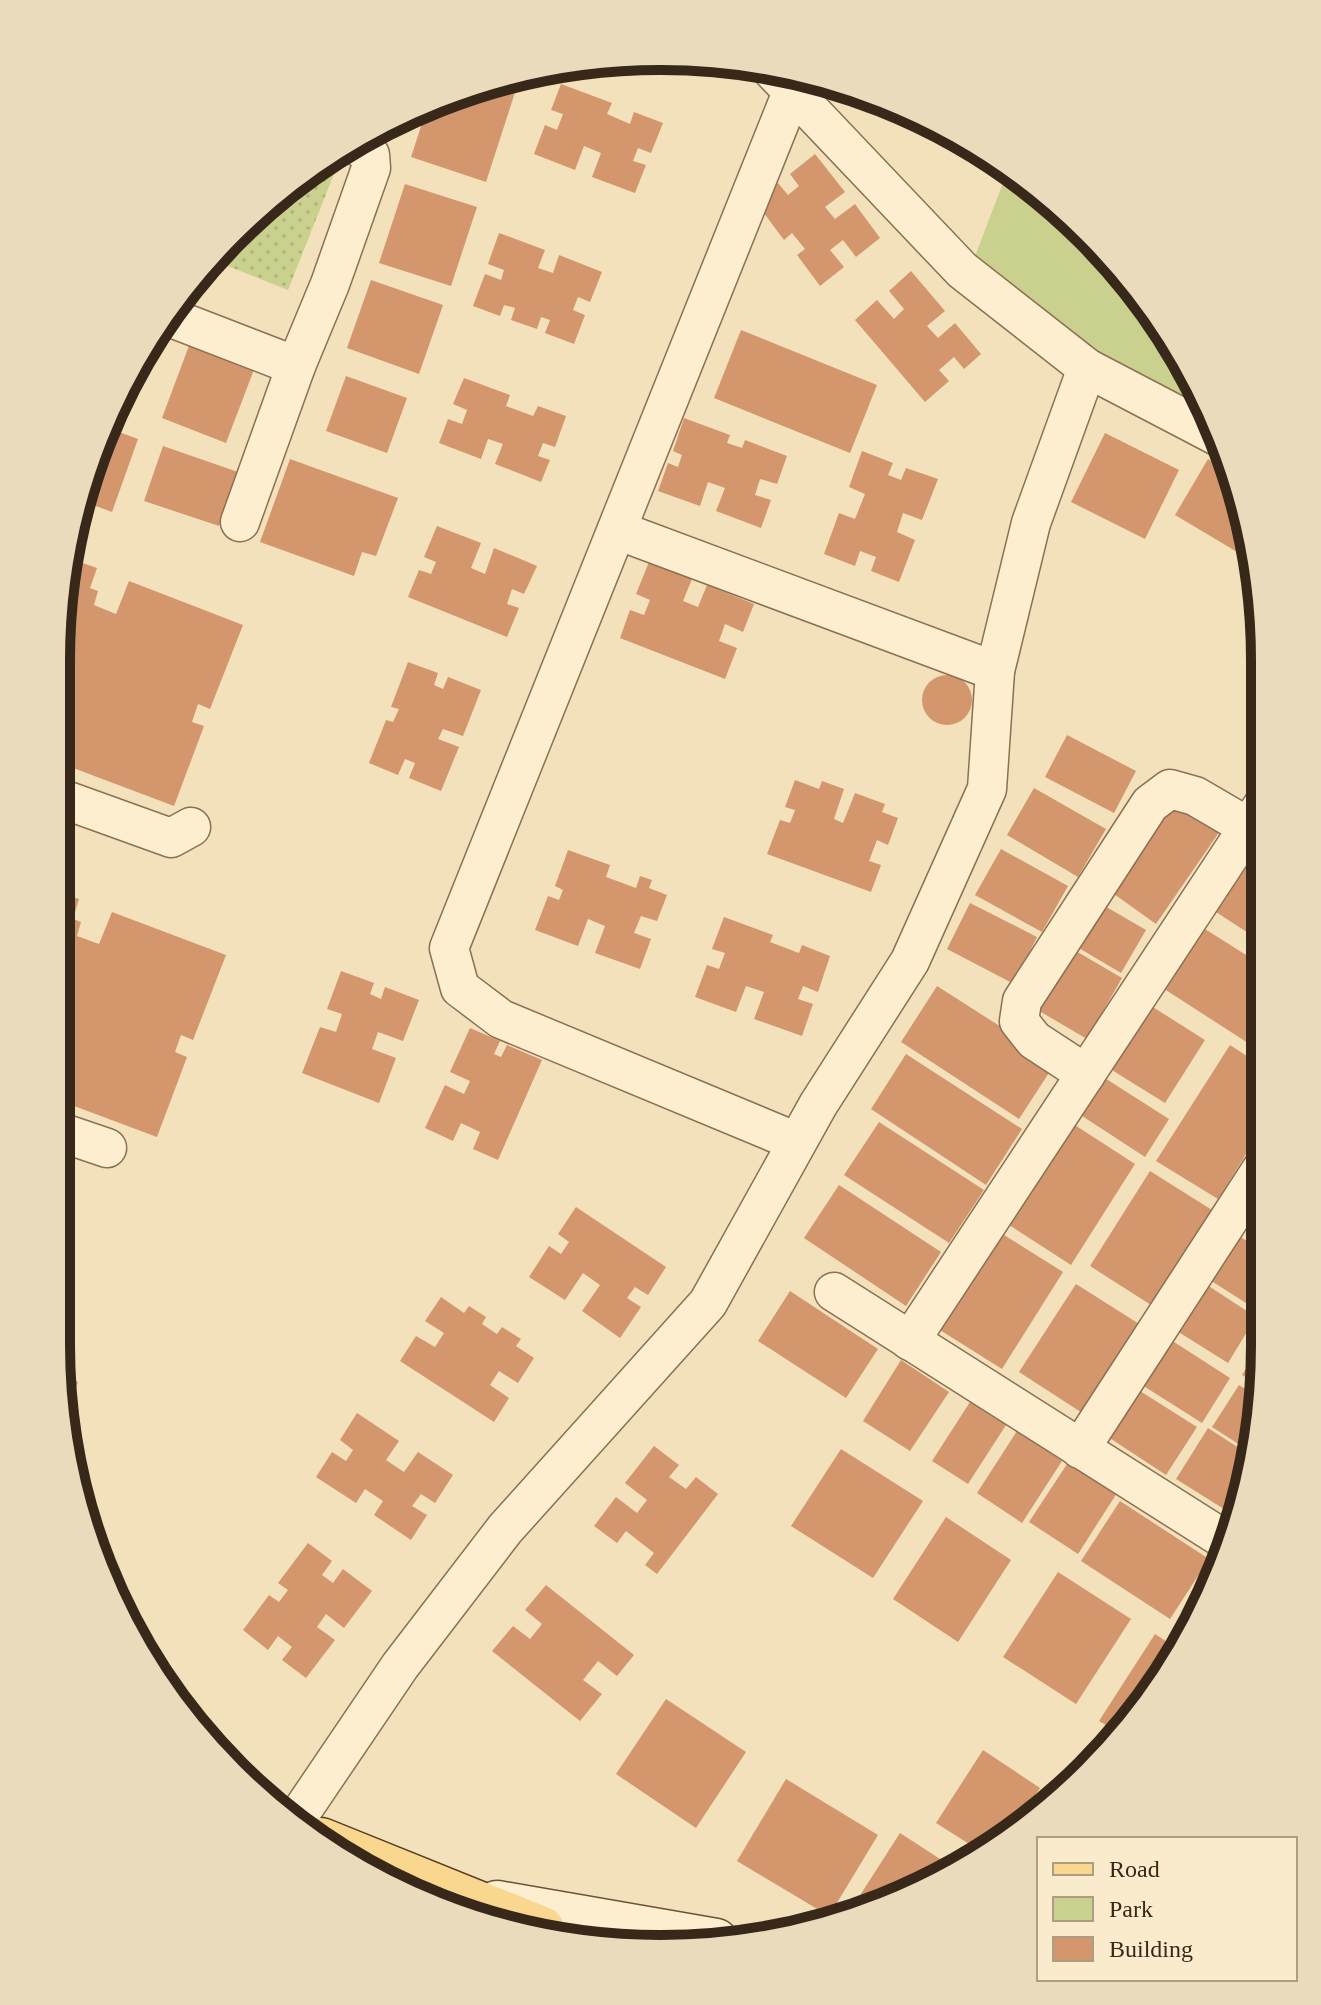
<svg xmlns="http://www.w3.org/2000/svg" width="1321" height="2005" font-family="'Times New Roman',serif">
	<style>
		.grass { fill: url(#grass-dots) }
		.park { fill: #cad18e }
		.building { fill: #d4976d }
		.lines { fill: none; stroke-linecap: round; stroke-linejoin: round }
		.street-casing { stroke: #8b7053; stroke-width: 41 }
		.secondary-casing { stroke: #6c5137; stroke-width: 47 }
		.primary-casing { stroke: #583e28; stroke-width: 47 }
		.street { stroke: #fceecf; stroke-width: 38 }
		.secondary { stroke: #fceecf; stroke-width: 44 }
		.primary { stroke: #fad78e; stroke-width: 44 }
		.rim { fill: none; stroke: #38281a; stroke-width: 10 }
	</style>
	<defs>
		<pattern id="grass-dots" width="8" height="8" patternUnits="userSpaceOnUse" patternTransform="scale(2)"><rect width="8" height="8" fill="#cad18e"/><path d="M2 2h.1M6 6h.1" fill="none" stroke="#aeb37a" stroke-width="1.8" stroke-linecap="round"/></pattern>
	</defs>
	<rect width="100%" height="100%" fill="#f2e1bb"/>
	<path class="grass" d="M321,163l15,6 -48,121 -78,-31 83,-78z"/>
	<path class="park" d="M1008,170l51,36 81,87 63,101 11,31 -123,-67 -119,-94z"/>
	<g class="building">
		<path d="M521,74l-35,108 -75,-25 17,-52 76,-29z"/>
		<path d="M561,84l51,19 -5,11 23,10 4,-12 29,11 -12,30 -13,-5 -5,13 13,4 -11,28 -43,-16 9,-24 -17,-7 -9,24 -41,-16 11,-29 12,5 6,-16 -12,-4z"/>
		<path d="M815,154l30,38 -20,15 10,12 20,-15 25,34 -24,19 -13,-17 -13,10 14,17 -24,19 -23,-31 8,-6 -13,-16 -8,7 -29,-39 23,-18 10,12 11,-9 -9,-12z"/>
		<path d="M405,184l72,23 -26,79 -72,-23z"/>
		<path d="M499,233l46,17 -7,18 15,5 6,-18 43,17 -12,30 -12,-5 -5,13 12,5 -11,29 -29,-11 5,-13 -9,-3 -4,12 -26,-9 4,-12 -11,-3 -4,11 -27,-10 12,-32 16,6 3,-10 -16,-6z"/>
		<path d="M911,271l34,40 -18,15 11,12 17,-15 26,31 -17,15 -10,-12 -15,13 10,11 -24,21 -70,-82 22,-20 17,19 10,-10 -15,-18z"/>
		<path d="M371,280l72,25 -24,69 -72,-26z"/>
		<path d="M741,330l136,55 -27,68 -136,-55z"/>
		<path d="M190,343l65,24 -29,76 -64,-25z"/>
		<path d="M140,363l-14,39 -10,-3 2,-5z"/>
		<path d="M346,376l61,22 -20,55 -61,-22z"/>
		<path d="M464,378l46,17 -4,11 27,10 5,-10 28,10 -11,31 -12,-4 -5,13 12,4 -9,22 -46,-18 8,-20 -15,-5 -7,20 -42,-16 9,-24 14,5 5,-14 -14,-6z"/>
		<path d="M684,418l46,17 -3,8 15,5 3,-8 42,16 -10,28 -17,-5 -5,16 16,5 -10,28 -45,-17 9,-23 -17,-6 -8,24 -42,-15 10,-28 10,4 4,-12 -9,-4z"/>
		<path d="M108,428l30,11 -26,73 -27,-10z"/>
		<path d="M1105,433l74,37 -34,69 -74,-37z"/>
		<path d="M163,446l75,26 -19,54 -75,-25z"/>
		<path d="M862,451l31,12 -5,12 13,5 5,-12 32,11 -16,41 -19,-7 -6,19 18,8 -16,42 -28,-11 5,-14 -16,-6 -5,15 -31,-12 15,-41 16,6 10,-25 -16,-7z"/>
		<path d="M290,459l108,39 -22,58 -14,-4 -8,24 -94,-34z"/>
		<path d="M1208,459l25,15 12,30 9,58 -79,-47z"/>
		<path d="M437,526l44,17 -10,25 14,6 9,-26 43,18 -13,28 -12,-5 -5,15 12,4 -12,29 -99,-40 11,-27 12,4 5,-12 -12,-5z"/>
		<path d="M68,558l29,10 -7,20 8,3 -4,14 22,9 13,-33 114,44 -33,84 -12,-5 -6,18 12,4 -30,80 -114,-43 1,-182z"/>
		<path d="M649,562l43,17 -9,22 15,6 9,-22 47,19 -11,28 -18,-8 -6,17 18,7 -12,31 -105,-41 10,-28 14,5 6,-15 -14,-6z"/>
		<path d="M408,662l30,11 -4,12 9,4 5,-12 33,13 -18,46 -20,-7 -5,10 21,8 -18,44 -32,-13 6,-15 -10,-4 -7,16 -29,-12 17,-43 7,2 6,-13 -8,-2z"/>
		<circle cx="947" cy="700" r="25"/>
		<path d="M1067,735l69,36 -22,42 -69,-36z"/>
		<path d="M795,780l24,9 3,-8 22,8 -10,30 9,4 12,-30 30,11 -3,8 16,6 -10,27 -11,-5 -8,21 12,4 -10,27 -104,-38 13,-34 10,3 5,-13 -10,-3z"/>
		<path d="M1034,788l72,41 -28,48 -71,-42z"/>
		<path d="M1171,796l49,35 -64,93 -49,-35z"/>
		<path d="M1260,844l3,1 -1,97 -46,-30z"/>
		<path d="M1001,849l67,37 -26,46 -67,-37z"/>
		<path d="M568,850l42,15 -4,12 30,11 4,-12 12,4 -3,8 18,7 -10,26 -16,-5 -7,17 17,6 -11,30 -45,-16 10,-27 -17,-7 -10,27 -43,-16 13,-34 11,4 4,-10 -8,-4z"/>
		<path d="M59,892l20,7 -6,20 8,3 -4,14 22,8 13,-32 114,43 -33,85 -12,-5 -6,17 12,5 -30,80 -99,-37z"/>
		<path d="M1091,898l55,32 -25,43 -54,-32z"/>
		<path d="M970,903l67,34 -23,47 -67,-35z"/>
		<path d="M724,917l49,18 -3,7 29,11 3,-8 28,11 -12,36 -15,-6 -5,13 15,5 -11,32 -48,-17 10,-27 -18,-6 -10,26 -41,-15 12,-32 12,4 6,-16 -13,-4z"/>
		<path d="M1197,924l65,41v87l-104,-67z"/>
		<path d="M1064,944l58,34 -35,61 -58,-34z"/>
		<path d="M341,971l33,12 -4,11 11,5 4,-12 34,13 -16,41 -25,-9 -6,17 24,9 -17,45 -77,-30 18,-46 16,5 6,-18 -15,-5z"/>
		<path d="M937,986l119,76 -37,57 -118,-77z"/>
		<path d="M1148,1004l57,36 -40,63 -58,-36z"/>
		<path d="M470,1028l30,13 -6,13 7,3 6,-12 35,15 -44,100 -25,-11 7,-17 -19,-9 -8,18 -28,-13 20,-43 19,9 6,-13 -20,-9z"/>
		<path d="M1230,1045l32,21 -1,64 -43,69 -62,-38z"/>
		<path d="M906,1054l116,75 -36,56 -115,-76z"/>
		<path d="M1100,1075l69,44 -24,38 -69,-45z"/>
		<path d="M1067,1120l68,44 -64,101 -68,-44z"/>
		<path d="M879,1122l105,68 -35,53 -105,-68z"/>
		<path d="M1150,1171l62,39 -61,95 -61,-39z"/>
		<path d="M839,1185l102,67 -35,54 -102,-68z"/>
		<path d="M576,1207l90,60 -18,28 -13,-8 -8,11 14,9 -21,31 -38,-27 18,-26 -17,-12 -18,27 -36,-23 20,-31 12,8 8,-12 -11,-8z"/>
		<path d="M993,1228l70,44 -61,97 -70,-44z"/>
		<path d="M1228,1229l33,21 -1,62 -61,-39z"/>
		<path d="M1198,1279l58,38 -28,46 -59,-37z"/>
		<path d="M1076,1284l68,43 -57,89 -68,-44z"/>
		<path d="M790,1291l88,58 -32,49 -88,-57z"/>
		<path d="M441,1297l23,16 5,-7 17,11 -4,7 15,10 5,-7 19,12 -5,7 18,12 -16,25 -19,-12 -9,14 19,13 -15,24 -94,-61 16,-25 19,11 9,-14 -19,-12z"/>
		<path d="M1171,1340l59,38 -28,45 -60,-38z"/>
		<path d="M1260,1346v40l-18,-11z"/>
		<path d="M901,1360l48,32 -39,59 -47,-30z"/>
		<path d="M61,1376l17,6 -11,31z"/>
		<path d="M1239,1385l21,13v26l-9,28 -39,-25z"/>
		<path d="M1132,1386l65,41 -31,48 -64,-42z"/>
		<path d="M970,1402l36,23 -38,59 -36,-23z"/>
		<path d="M357,1413l42,28 -13,19 18,12 14,-20 35,23 -18,28 -14,-9 -9,12 15,9 -16,25 -37,-25 9,-14 -18,-12 -9,14 -40,-26 16,-25 14,9 7,-11 -13,-10z"/>
		<path d="M1208,1428l42,27 -18,59 -56,-35z"/>
		<path d="M1017,1431l45,30 -40,62 -45,-30z"/>
		<path d="M654,1446l25,19 -10,12 17,12 10,-12 22,17 -61,80 -12,-9 9,-12 -28,-22 -9,12 -23,-17 22,-29 21,16 10,-13 -22,-17z"/>
		<path d="M841,1449l82,52 -50,77 -82,-52z"/>
		<path d="M1069,1461l48,32 -39,61 -49,-32z"/>
		<path d="M1120,1501l89,58 -39,60 -89,-58z"/>
		<path d="M946,1517l65,43 -53,82 -65,-43z"/>
		<path d="M308,1543l24,18 -10,14 11,8 10,-14 29,22 -28,37 -18,-14 -9,13 18,13 -29,38 -24,-18 10,-13 -14,-11 -10,14 -25,-20 26,-35 10,7 9,-12 -10,-7z"/>
		<path d="M1058,1572l73,47 -55,85 -73,-47z"/>
		<path d="M546,1585l88,70 -17,21 -19,-15 -15,19 19,14 -22,27 -88,-70 21,-25 17,13 12,-15 -17,-14z"/>
		<path d="M1155,1634l23,15 -57,85 -22,-13z"/>
		<path d="M666,1699l80,53 -50,76 -80,-54z"/>
		<path d="M983,1750l57,38 -23,36 -35,28 -46,-29z"/>
		<path d="M786,1779l92,56 -49,81 -92,-55z"/>
		<path d="M900,1833l57,37 -93,35 -7,-5z"/>
	</g>
	<g class="lines">
		<g class="street-casing">
			<g id="street">
				<path d="M771,69l191,201 125,98 132,69"/>
				<path d="M792,92l-343,856 11,40 41,31 296,123"/>
				<path d="M169,317l127,49"/>
				<path d="M240,522l56,-156 34,-82 41,-116 -1,-13 -16,-12"/>
				<path d="M617,530l378,141"/>
				<path d="M60,798l111,40 20,-11"/>
				<path d="M1086,1074l-52,-34 -15,-19 3,-20 128,-197 20,-15 25,7 53,31"/>
				<path d="M57,1131l50,17"/>
				<path d="M834,1292l391,248"/>
				<path d="M910,1341l353,-536"/>
				<path d="M1080,1449l181,-279"/>
				<path d="M293,1824l107,-158 105,-137 203,-226 110,-198 92,-144 77,-172 8,-118 36,-148 56,-155"/>
			</g>
		</g>
		<g class="secondary-casing">
			<path id="secondary" d="M497,1903l219,38"/>
		</g>
		<g class="primary-casing">
			<path id="primary" d="M321,1840l221,89"/>
		</g>
		<use href="#street" class="street"/>
		<use href="#secondary" class="secondary"/>
		<use href="#primary" class="primary"/>
	</g>
	<path d="M0 0H1321V2005H0ZM660 70H661A590 590 0 0 1 1251 660V1345A590 590 0 0 1 661 1935H660A590 590 0 0 1 70 1345V660A590 590 0 0 1 660 70Z" fill="#eadbbd" fill-rule="evenodd"/>
	<path class="rim" d="M660 70H661A590 590 0 0 1 1251 660V1345A590 590 0 0 1 661 1935H660A590 590 0 0 1 70 1345V660A590 590 0 0 1 660 70Z"/>
	<rect x="1037" y="1837" width="260" height="144" fill="#f9ebcb" stroke="#ac9d84" stroke-width="2"/>
	<rect x="1053" y="1863" width="40" height="12" fill="#fad78e" stroke="#ac9d84" stroke-width="2"/>
	<text x="1109" y="1877" font-size="24" fill="#38281a">Road</text>
	<rect x="1053" y="1897" width="40" height="24" fill="#cad18e" stroke="#ac9d84" stroke-width="2"/>
	<text x="1109" y="1917" font-size="24" fill="#38281a">Park</text>
	<rect x="1053" y="1937" width="40" height="24" fill="#d4976d" stroke="#ac9d84" stroke-width="2"/>
	<text x="1109" y="1957" font-size="24" fill="#38281a">Building</text>
</svg>
